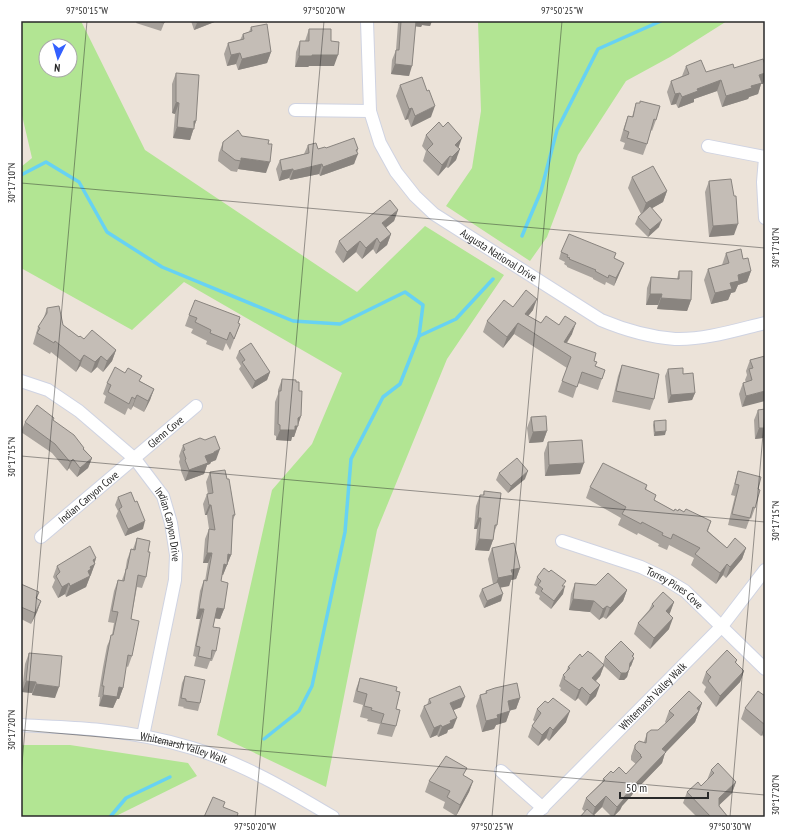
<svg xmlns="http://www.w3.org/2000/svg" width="786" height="838" font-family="'PT Sans Narrow',sans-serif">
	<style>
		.green { fill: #b2e593; fill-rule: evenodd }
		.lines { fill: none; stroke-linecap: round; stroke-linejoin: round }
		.stream { stroke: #67d2f3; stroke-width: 3.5 }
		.street-casing { stroke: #cfd3e2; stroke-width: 14 }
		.street { stroke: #fff; stroke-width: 12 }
		.wall { fill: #a9a39d }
		.shaded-wall { fill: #89847f }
		.building { fill: #c4bdb6; stroke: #89847f }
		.ticks { fill: none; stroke: #292929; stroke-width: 1; stroke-opacity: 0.45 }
		.labels { text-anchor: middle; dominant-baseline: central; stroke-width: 3; stroke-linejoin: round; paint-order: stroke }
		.street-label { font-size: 11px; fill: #292929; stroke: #fff }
		.neatline { fill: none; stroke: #292929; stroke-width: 1.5 }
		.ticks-label { font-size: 10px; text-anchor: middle; fill: #292929 }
	</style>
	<rect width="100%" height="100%" fill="#ece3d9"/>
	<g class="green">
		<path d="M21,21h60l64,129 212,142 68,-66 79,49 -57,84 -70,171 -51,257 -109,-52 55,-245 40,-46 30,-71 -158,-91 -52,48 -111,-62v-101l11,-9 -11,-47zM46,46h24v24h-24z"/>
		<path d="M478,21h249l-57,36 -44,24 -48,74 -31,82 -17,24 -84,-55 26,-38 9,-57z"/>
		<path d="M21,745h49l118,18 9,13 -83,41h-93z"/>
	</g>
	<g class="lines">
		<g class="stream">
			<path d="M21,175l25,-13 33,20 28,50 55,35 131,54 47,3 65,-32 18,13 -4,31"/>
			<path d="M522,236l19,-45 16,-61 41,-81 63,-28"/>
			<path d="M264,739l35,-28 13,-25 33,-154 6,-73 32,-62 17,-13 19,-48 37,-17 37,-40"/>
			<path d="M110,817l16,-19 44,-21"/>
		</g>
		<g class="street-casing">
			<g id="street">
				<path id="s1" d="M367,21l3,90 10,32 16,29 19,24 19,18 167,106c24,10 48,17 74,19 30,1 61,-9 90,-16"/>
				<path d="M295,110l75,1"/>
				<path d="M708,146l57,11"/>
				<path d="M765,158l-2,24 2,36"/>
				<path id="s2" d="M21,381l27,9 31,21 56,48 28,37 8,27 5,32 -1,25 -32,156"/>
				<path id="s3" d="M41,537l155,-131"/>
				<path id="s4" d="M562,541l79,26 21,10 23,14 80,78"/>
				<path id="s5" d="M21,725c26,2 53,2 79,5 31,3 62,9 92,18 50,15 96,42 141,69"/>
				<path d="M501,771l42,37"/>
				<path id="s6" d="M533,817l189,-191 43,-56"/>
			</g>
		</g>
		<use href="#street" class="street"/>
	</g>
	<g class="wall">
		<path d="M137,21h28l-4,10 -25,-8z"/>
		<path d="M191,21h26l-23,9z"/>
		<path d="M389,21h43l-2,5 -8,-1 -1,2 -6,-1 -6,50 -18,-2 1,-14 4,-10 2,-27 -9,-1z"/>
		<path d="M251,27l20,25 -4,11 -29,7 -2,-6 -9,2 -3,-12 4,-11 12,-3 3,-6 6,-2z"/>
		<path d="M309,29l22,12 3,25h-25l-1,1h-13l1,-15 4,-11h5z"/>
		<path d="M686,66l20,6 28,-4 29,16h-2l-3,10 -9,3 -1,2 -26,8 -5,-16 -23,8v3l-16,6 -2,-4 -5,1 -4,-13 4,-11 11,-5z"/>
		<path d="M176,73l20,48 -6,19 -17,-2 2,-24 -3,-1v-29z"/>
		<path d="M400,85l31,32 -20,10 -3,-8 -3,1 -9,-24z"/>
		<path d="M636,103l20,17 -4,11 -1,-1 -4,14 -4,11 -20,-6 2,-6 -5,-2 4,-14 4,-11 4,1z"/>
		<path d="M426,135l32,13 -2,12 -8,8 -2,-1 -8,9 -15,-15 3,-10 -4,-5z"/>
		<path d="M223,142l43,31 -28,-4 -1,3 -6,-1 -13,-10 1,-8z"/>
		<path d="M308,145l10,4 8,-1 32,1 -4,15 -34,12 -1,-2 -29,6 -1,-2 -10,3 -3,-12 4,-9 24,-6z"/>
		<path d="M632,177l35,14 -4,11 -11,6 7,19 -11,10 -13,-13 3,-7 3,-3 -13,-26z"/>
		<path d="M709,181l25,54 -25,2 -4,-45z"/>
		<path d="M398,210l-4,11 -8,6 5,7 -4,11 -11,9 -3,-5 -11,10 -6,-7 -13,11 -8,-11 4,-11z"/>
		<path d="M561,252l55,1 -2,5 10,5 -3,7 -7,16 -8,-4 -1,3 -12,-6v-1l-26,-11v-1l-3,-2 1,-2 -6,-3z"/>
		<path d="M726,253l17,6 8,12 -4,11 -9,3 -3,7 -4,1 -3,7 -17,4 -7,-24 4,-11 14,-4z"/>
		<path d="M679,271l12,29 -4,11 -30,-2 1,-4h-12l1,-17 4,-11 26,2z"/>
		<path d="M513,307l20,3 -5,6 13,7 31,11 -5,9 27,18 1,5 10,4 -7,20 -20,-7 -5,15 -15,-6 9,-24 -53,-34 -11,14 -20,-16 4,-11z"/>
		<path d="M47,308l16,17 16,12 37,13 -4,11 -9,11 -6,-5 -6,6 -11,-7 -4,6 -25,-20 -1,2 -17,-10 5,-17 5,-7z"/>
		<path d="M189,315l51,9 -10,26 -4,-7 -3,8 -17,-7 1,-3 -16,-8 2,-4 -8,-3z"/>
		<path d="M239,351l31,21 -3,8 -15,9 -13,-20 2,-3 -5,-8z"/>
		<path d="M765,356l-23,51 -3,-13 4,-11 3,-1 -1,-2 2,-5 -1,-4 4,-11z"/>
		<path d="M622,365l32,34 -4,11 -38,-8 6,-26z"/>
		<path d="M668,369l15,5 12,19 -3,7 -24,3 -3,-27z"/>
		<path d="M282,379l17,12 2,25 -7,21h-2l-1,4 -15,-1v-4l-2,-1 1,-33 3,-8v-4z"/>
		<path d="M140,381l14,8 -4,11 -6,12 -11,-6 -2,4 -3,-2 -3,7 -21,-12 2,-7 -3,-2 4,-11z"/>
		<path d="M765,409v52h-1l-1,-23 -8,1 -1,-19 4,-10z"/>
		<path d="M531,417l16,14 -4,11 -14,1 -2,-15z"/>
		<path d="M53,420l31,29 8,9 -4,10 -11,9 -8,-9 -2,3 -15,-18 -31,-21 4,-10z"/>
		<path d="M654,421l11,14 -11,1 -1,-11z"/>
		<path d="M548,442l32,32 -35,2 -1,-23z"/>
		<path d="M183,445l33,15 -5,2 -1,2 -3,1 -3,9 -19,7 -4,-10v-2l-2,-7 1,-3 -1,-3z"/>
		<path d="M738,471l20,18 -3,19 -4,11 -1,-1 -4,11 -18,-4 7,-29 -4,-1z"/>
		<path d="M210,472l17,7 8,36 -2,5 -2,35 -8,20h-1l-1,6 3,28 -4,10 -5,-1 -2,9 3,24 -4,10h-2l-3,8 -13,-3 2,-9 -3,-1 7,-37h-4l4,-28 4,-11 1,1 3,-18h-5l2,-24 4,-10 -2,-14h-2l-2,-11 4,-10h1l-2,-12z"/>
		<path d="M499,473l26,6 -17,14 -12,-13z"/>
		<path d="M647,485l-1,5 10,5 -2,5 20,11 10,1 27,9 -3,10 19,17h19l-4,11 -16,19 -3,-3 -7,9 -25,-19 3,-7 -25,-13 -2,5 -9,-4 1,-2 -21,-11 -1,2 -19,-10 3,-7 -35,-20 4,-11z"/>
		<path d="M484,491l13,34 -3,8 -1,7 -4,11 -14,-1 2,-21h-3l2,-23 4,-11h3z"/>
		<path d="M118,497l17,5 8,27 -18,7 -9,-20 2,-5 -3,-6z"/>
		<path d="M137,538l11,14 -2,25 -4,11 -5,-1 -6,32 1,37 -4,11 -2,-1 -3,22 -4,11h-2l-4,9 -14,-2 1,-9h-2l5,-30 4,-21 5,-11 2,-12 -6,-1 6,-31 4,-11h4l3,-8 2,-12 4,-11h2z"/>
		<path d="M492,548l28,20 -4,11 -5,1 -2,6 -8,1v14l-17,7 -5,-12 3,-7 11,-5 -5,-25z"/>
		<path d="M96,558l-5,17 -1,1 -4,11 -20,10 -1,-3 -7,4 -6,-11 3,-7 -2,-3 4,-11z"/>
		<path d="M537,577l27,9 -1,8 -12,15 -12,-10 1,-3 -5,-3 2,-6 -3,-2z"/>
		<path d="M575,583l52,7 -4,11 -17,18 -3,-2 -4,3 -9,-8 -21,-2 2,-16z"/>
		<path d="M21,584l18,8 -2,7 4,2 -4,11 -6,12 -10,-5z"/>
		<path d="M674,602l-5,12v15l-19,20 -16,-15 4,-11 11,-13 3,-6z"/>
		<path d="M29,653l26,45 -23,-3v-2l-10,-1 3,-28z"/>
		<path d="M582,657l21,7 2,-7 28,1h1l-3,8 -2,2v2l-2,7 -3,3h-5l-15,-14 -4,10 -4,5v15l-10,10 -8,-8 -3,3 -15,-11 1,-2 -2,-2 4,-11 3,-3 2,-5z"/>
		<path d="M737,660l-1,3 8,8 -4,11 -24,25 -12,-15 2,-5 -4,-4 4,-11z"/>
		<path d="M185,676l15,27 -2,8 -15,-3 1,-1 -6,-1 4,-23z"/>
		<path d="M360,678l36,13v35l-4,11 -15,-3 3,-10 -13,-3 1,-2 -8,-2 3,-12 -10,-3 3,-13z"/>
		<path d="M486,691l34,7 -4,11 -6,1 -4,12 -10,3 -2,4 -12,3 -6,-26 4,-11 5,-1z"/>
		<path d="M765,696v42l-3,-3 -1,1 -20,-17 4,-11z"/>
		<path d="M429,699l32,8 -8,3v18l-5,2 -1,3 -9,4 -1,-2 -7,3 -10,-22 4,-10 3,-1z"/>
		<path d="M702,703l-7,19 -30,31 -3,10 -29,30 -1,2 -10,11 -2,4 -7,7h-1l-10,-10 -8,8 -9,-3 -3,-3 4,-11 16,-16 1,-3 10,-6 13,1 10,-10 -5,-4v-4l4,-11 9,-3 3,-9 11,-3 8,-7 -1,-1 4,-11z"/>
		<path d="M537,709l29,13 -17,19 -3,-3 -8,8 -10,-9 4,-11 3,-4 -2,-2z"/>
		<path d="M711,770l25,12 -4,11 -13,12 9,12h-31l-14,-14 4,-11 14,-6 6,-6z"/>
		<path d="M429,781h44l-4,11 -13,24 -13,-8 2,-6 -20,-10z"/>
	</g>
	<g class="shaded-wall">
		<path d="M202,21h15l-23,9 3,-7z"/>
		<path d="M389,21h9v2l-9,-1z"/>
		<path d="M414,21h18l-2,5 -8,-1 -1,2 -8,-1z"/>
		<path d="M271,52l-4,11 -29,7 4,-11z"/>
		<path d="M240,53l-4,11 -9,2 4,-11z"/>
		<path d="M312,55h26l-4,11h-25l-1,1h-13l4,-11z"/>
		<path d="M395,64l17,2 -3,10 -18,-2z"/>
		<path d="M765,73v6l-2,5h-2l-3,10 -9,3 -1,2 -26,8 4,-11 33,-21z"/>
		<path d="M721,80l-4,11 -23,8v3l-16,6 4,-11 15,-8z"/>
		<path d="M680,93l-4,11 -5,1 4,-11z"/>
		<path d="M176,102l3,1 -4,11 -3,-1z"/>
		<path d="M435,106l-4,11 -20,10 4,-11z"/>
		<path d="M412,108l-4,11 -3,1 4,-11z"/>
		<path d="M194,121h2l-6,19 -17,-2 4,-11z"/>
		<path d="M462,138l-4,11 -3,-4z"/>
		<path d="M358,149l-3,6 3,-1 -4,10 -34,12 3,-9z"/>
		<path d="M460,149l-4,11 -8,8 4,-11z"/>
		<path d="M450,156l-4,11 -8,9 4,-11z"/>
		<path d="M241,158l29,4 -4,11 -28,-4z"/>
		<path d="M322,164l-3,10 -29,6 3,-9z"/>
		<path d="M293,169l-4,9 -10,3 3,-10z"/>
		<path d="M667,191l-4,11 -21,12 4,-11z"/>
		<path d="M398,210l-4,11 -16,13 4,-11z"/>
		<path d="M662,220l-3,7 -11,10 2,-7z"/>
		<path d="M738,224l-4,11 -25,2 4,-11z"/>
		<path d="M391,234l-4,11 -11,9 4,-11z"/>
		<path d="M377,238l-4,11 -11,10 4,-11z"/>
		<path d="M360,241l-4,11 -13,11 4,-11z"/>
		<path d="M624,263l-3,7 -7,16 2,-8z"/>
		<path d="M751,271l-4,11 -9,3 -3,7 -4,1 -3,7 -17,4 4,-11 15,-10 8,-8z"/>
		<path d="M650,294h12l-4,11h-12z"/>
		<path d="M661,298l30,2 -4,11 -30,-2z"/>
		<path d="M537,299l-4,11 -12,15 4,-11z"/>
		<path d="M518,323l-4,11 -11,14 4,-11z"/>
		<path d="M576,323l-4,11 -11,17 3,-9z"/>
		<path d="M116,350l-4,11 -9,11 4,-11z"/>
		<path d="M84,355l-4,11 -4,6 4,-11z"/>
		<path d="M101,356l-4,11 -6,6 4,-11z"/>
		<path d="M270,372l-3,8 -15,9 3,-8z"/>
		<path d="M154,389l-4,11 -6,12 4,-11z"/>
		<path d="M765,391v10l-23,6 4,-11z"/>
		<path d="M695,393l-3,7 -24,3 3,-8z"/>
		<path d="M137,395l-4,11 -2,4 4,-11z"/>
		<path d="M301,416l-7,21h-2l-1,4 -15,-1 4,-10z"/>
		<path d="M759,428h6v5l-2,5 -8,1z"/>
		<path d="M547,431l-4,11 -14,1 4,-11z"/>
		<path d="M666,431l-1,4 -11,1 1,-4z"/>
		<path d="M220,449l-4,11 -5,2 -1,2 -3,1 -3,9 -19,7 4,-11 16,-14 9,-4z"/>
		<path d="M92,458l-4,10 -11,9 3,-9z"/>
		<path d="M73,459l-4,9 -2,3 3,-9z"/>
		<path d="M584,463l-4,11 -35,2 4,-11z"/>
		<path d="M528,471l-3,8 -17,14 3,-7z"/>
		<path d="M209,505h2l-4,10h-2z"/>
		<path d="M478,518h3l-4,11h-3z"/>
		<path d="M145,521l-2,8 -18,7 3,-7z"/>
		<path d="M479,539l14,1 -4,11 -14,-1z"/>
		<path d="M746,548l-4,11 -16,19 4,-11z"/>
		<path d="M207,553h5l-4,10h-5z"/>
		<path d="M228,554l3,1 -8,20h-3z"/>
		<path d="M96,558l-2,7 1,-1 -9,23 -20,10 4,-11 18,-15 5,-11z"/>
		<path d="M727,564l-4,11 -7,9 4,-11z"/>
		<path d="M520,568l-4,11 -5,1 -2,6 -15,3 4,-11 13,-8z"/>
		<path d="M69,583l-4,11 -7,4 4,-11z"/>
		<path d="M565,586l-2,8 -12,15 3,-8z"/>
		<path d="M627,590l-4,11 -17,18 4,-11z"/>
		<path d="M503,594l-2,7 -17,7 3,-7z"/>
		<path d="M573,599l21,2 -4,11 -21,-2z"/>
		<path d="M41,601l-4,11 -6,12 4,-11z"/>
		<path d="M674,602l-4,11 -8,9 4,-11z"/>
		<path d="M607,606l-4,11 -4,3 4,-11z"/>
		<path d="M217,608l7,1 -4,10 -7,-1z"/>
		<path d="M199,609h5l-4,10h-4z"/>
		<path d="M673,618l-4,11 -19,20 4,-11z"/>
		<path d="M634,654l-2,6 2,-2 -3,8 -4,4 5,-14z"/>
		<path d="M604,665l-4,11 -12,13 4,-11z"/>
		<path d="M629,670l-2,7 -3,3h-5l2,-7z"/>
		<path d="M744,671l-4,11 -24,25 4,-11z"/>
		<path d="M26,681l10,1 -4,11 -10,-1z"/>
		<path d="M36,684l23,3 -4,11 -23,-3z"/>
		<path d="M600,685l-4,11 -10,10 4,-11z"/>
		<path d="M119,687l4,1 -4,11h-2l-4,9 -14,-2 4,-11z"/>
		<path d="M582,687l-4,11 -3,3 4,-11z"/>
		<path d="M465,697l-4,10 -14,6 3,-10z"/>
		<path d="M520,698l-4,11 -12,3 4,-11z"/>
		<path d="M702,703l-7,19 -30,31 -3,10 -29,30 -1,2 -10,11 -2,4 -7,7 4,-10 6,-9 12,-14 27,-35z"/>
		<path d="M510,711l-4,11 -10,3 -2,4 -12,3 4,-11 11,-6z"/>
		<path d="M570,711l-4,11 -17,19 4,-11z"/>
		<path d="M457,718l-4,10 -5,2 -1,3 -9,4 4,-10 8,-6z"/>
		<path d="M441,725l-4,10 -7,3 4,-10z"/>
		<path d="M765,725v1l-3,9 -1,1z"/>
		<path d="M550,727l-4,11 -8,8 4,-11z"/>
		<path d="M473,781l-4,11 -13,24 4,-11z"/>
		<path d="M736,782l-4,11 -17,16 4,-11z"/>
		<path d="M606,796l-4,11 -10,10 3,-10z"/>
	</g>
	<g class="building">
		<path d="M157,21h8l-1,2z"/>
		<path d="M196,21h6l-5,2z"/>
		<path d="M401,21h15l-4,45 -17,-2 1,-14h3z"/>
		<path d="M267,24l4,28 -29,7 -2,-6 -9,2 -3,-12 16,-4 -1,-5 9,-3 -1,-4z"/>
		<path d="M309,29h22v12l8,1 -1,13h-26v1h-13l1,-15h9z"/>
		<path d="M763,59l2,6v8l-6,2 3,8 -11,3 1,2 -26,8 -5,-16 -24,9 1,2 -16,6 -2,-4 -5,1 -4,-13 18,-7 -3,-8 15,-6 5,12 27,-8 1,4z"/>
		<path d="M176,73l23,2 -3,46h-2v8l-17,-2 2,-24 -3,-1z"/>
		<path d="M422,77l5,14 2,-1 6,16 -20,10 -3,-8 -3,1 -9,-24z"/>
		<path d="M640,101l20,5 -4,14 -2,-1 -7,25 -20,-6 2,-6 -5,-2 4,-14 5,1 3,-14h4z"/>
		<path d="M439,122l4,5 5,-5 14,16 -7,7 5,4 -8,8 -2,-1 -8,9 -15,-15 6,-6 -7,-9z"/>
		<path d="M238,130l4,6 27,4 -1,4h4l-2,18 -29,-4v3l-6,-1 -13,-10 1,-8z"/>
		<path d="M354,138l4,11 -2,1 2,4 -35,13 -1,-3 -29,7v-2l-11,2 -2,-11 29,-7 -1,-8 8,-2 2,6 7,-2 1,1z"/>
		<path d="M653,166l14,25 -21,12 -14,-26z"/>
		<path d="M731,179l3,17h2l2,28 -25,2 -4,-45z"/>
		<path d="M390,200l8,10 -16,13 9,11 -11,9 -3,-5 -11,10 -6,-7 -13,11 -8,-11z"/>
		<path d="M650,206l12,14 -12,10 -12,-13z"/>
		<path d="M569,234l47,19 -2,5 10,5 -8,15 -7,-3 -1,3 -13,-7 1,-1 -27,-11 1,-1 -3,-1 1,-2 -7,-3z"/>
		<path d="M741,249l2,10 5,-1 3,13 -13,4 1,6 -9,2 2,6 -17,4 -7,-24 21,-6 -3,-10z"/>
		<path d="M679,271h13l-1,29 -30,-2 1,-4h-12l1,-17 28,2z"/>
		<path d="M526,290l11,9 -12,15 16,9 5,-7 13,9 6,-9 11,7 -12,19 32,11 -2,8 3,1 -2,4 10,4 -3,9 -20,-7 -5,15 -15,-6 9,-24 -53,-34 -11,14 -20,-16 17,-21 9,7z"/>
		<path d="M195,300l45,17 -2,6 2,1 -6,15 -4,-7 -3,8 -17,-7 1,-3 -16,-8 2,-4 -8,-3z"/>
		<path d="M59,306l4,19 16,12 1,-1 4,3 8,-9 24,20 -9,11 -6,-5 -6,6 -11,-7 -4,6 -25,-20 -1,2 -17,-10 3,-5 -2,-1 9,-14v-5z"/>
		<path d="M251,343l19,29 -15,9 -13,-19 3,-2 -6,-9z"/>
		<path d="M765,356v35l-19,5 -3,-13 9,-3 -3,-11 4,-1 -3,-8z"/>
		<path d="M622,365l37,9 -5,25 -38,-8z"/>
		<path d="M115,367l10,6 3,-5 14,8 -3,5 15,8 -6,12 -11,-6 -2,4 -3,-2 -3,7 -21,-12 3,-7 -4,-2z"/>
		<path d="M683,368v6l10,-1 2,20 -24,2 -3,-26z"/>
		<path d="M282,379l14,1v2h3v9h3l-1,25 -3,2v8h-3v4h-15v-5l-2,-1 1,-33h2z"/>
		<path d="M37,405l17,13 -1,2 21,15 10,13 -1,1 9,9 -12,10 -7,-9 -3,3 -15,-18 -30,-22z"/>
		<path d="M765,409v19h-6l-1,-18z"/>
		<path d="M546,416l1,15 -14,1 -2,-15z"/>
		<path d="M666,420v11l-11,1 -1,-11z"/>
		<path d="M215,436l5,13 -6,3v1l-9,3 3,7 -19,7 -4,-10 1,-1 -3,-8 2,-1 -2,-5 17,-7 5,2z"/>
		<path d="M582,440l2,23 -35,2 -1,-23z"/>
		<path d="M517,458l11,13 -17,15 -12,-13z"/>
		<path d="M603,463l44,22 -2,4 11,6 -2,5 20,11 1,-2 3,2 1,-2 5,3 2,-3 25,12 -4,10 20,17 8,-10 11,10 -16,19 -3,-3 -7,9 -25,-19 5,-6 -27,-14 -2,5 -9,-4 1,-2 -21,-11 -1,2 -19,-10 4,-7 -36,-20z"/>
		<path d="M225,470l2,9h2l6,36h-2l-2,40 -3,-1 -1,11 -3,-1 -3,17 7,2 -4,26 -7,-1 -4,19 7,1 -4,23 -4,-1 -1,9 -13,-3 2,-9 -4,-1 8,-37h-5l5,-29 3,1 5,-28h-5l2,-24 6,1 -4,-25h-2l-2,-11 6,-1 -3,-21z"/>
		<path d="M738,471l23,6 -3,12 2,1 -5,18 -2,-1 -3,11 -18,-4 7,-29 -4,-1z"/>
		<path d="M484,491l17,2 -4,32h-2l-2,15 -14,-1 2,-21h-3l2,-23h4z"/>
		<path d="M131,492l4,10 2,-1 8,20 -17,8 -9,-20 3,-2 -4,-10z"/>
		<path d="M137,538l13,3 -2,11h2l-4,25 -8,-2 -7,44 8,2 -7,35 -4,-1 -5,33 -4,-1 -2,10 -14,-2 1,-9h-2l5,-30 4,-21h2l5,-23 -6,-1 6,-31 6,1 2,-12h1l4,-20 4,1z"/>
		<path d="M514,543l6,25 -9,2 2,5 -15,3 -6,-30z"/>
		<path d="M90,546l6,12 -3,2 2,4 -5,3 1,2 -3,2 2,5 -20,10 -1,-3 -7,4 -6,-11 4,-4 -3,-6z"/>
		<path d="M544,568l5,4 2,-2 15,11 -4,5h3l-11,15 -13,-10 2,-2 -5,-4 3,-4 -4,-4z"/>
		<path d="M608,573l19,17 -17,18 -3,-2 -4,3 -9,-8 -21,-2 2,-16 21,2z"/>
		<path d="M498,582l5,12 -16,7 -5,-12z"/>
		<path d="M21,584l18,8 -3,6 5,3 -6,12 -14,-6z"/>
		<path d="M663,592l11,10 -8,9 7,7 -19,20 -16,-15 16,-17 -2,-2z"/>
		<path d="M621,641l13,13 -2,2 2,2 -4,5 -1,7 -3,3h-5l-16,-16z"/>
		<path d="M727,650l10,10 -2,2 9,9 -24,25 -12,-15 3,-4 -5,-5z"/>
		<path d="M588,651l2,2h1l13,12 -12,13 8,7 -10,10 -8,-8 -3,3 -15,-11 1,-2 -2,-2 7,-7 -2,-1 12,-13 2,3z"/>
		<path d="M29,653l33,3 -3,31 -23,-3v-2l-10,-1z"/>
		<path d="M185,676l20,4 -5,23 -14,-2v-2l-5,-1z"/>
		<path d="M360,678l37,9 -1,4 4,1 -4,17 4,1 -4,16 -15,-3 3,-9 -13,-4 1,-2 -8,-2 3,-12 -10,-3z"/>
		<path d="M517,683l3,15 -12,3 2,10 -13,4 1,3 -12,3 -6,-26 7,-2 -1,-2 9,-3z"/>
		<path d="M460,686l5,11 -15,6 7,15 -7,3 1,2 -9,4 -1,-2 -7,3 -10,-22 7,-3 -2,-4z"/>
		<path d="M689,691l13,12 -5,5 2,3 -37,38 4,3 -31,32h1l-13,14 1,1 -7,8 -11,-11 -11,11 -9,-9 19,-18 -2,-1 8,-8 2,2 6,-6 7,7 16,-17 -2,-1 1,-1 -6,-6v-4l4,-4 7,2 1,-10 4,-3h7l9,-8 7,-7 -5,-4z"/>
		<path d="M758,691l7,5v29l-20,-17z"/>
		<path d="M553,698l17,13 -17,19 -3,-3 -8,8 -10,-9 9,-13 -4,-4 8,-8 3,2z"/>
		<path d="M446,756l21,12 -4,7 10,6 -13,24 -13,-8 3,-6 -21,-10z"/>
		<path d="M718,763l18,19 -17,16v8l9,11h-17l-24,-25 11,-10 3,4 13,-13 -3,-3z"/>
		<path d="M213,797l12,5 -2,5 15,6 -1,4h-33z"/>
		<path d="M587,809l9,8h-16z"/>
	</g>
	<path class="ticks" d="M21,183l744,65M21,456l744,66M21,730l744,65M21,775l66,-754M255,817l69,-796M492,817l70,-796M730,817l35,-406"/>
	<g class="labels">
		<g class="street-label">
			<text stroke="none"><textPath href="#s1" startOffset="290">Augusta National Drive</textPath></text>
			<text stroke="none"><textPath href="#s3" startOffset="163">Glenn Cove</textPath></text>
			<text stroke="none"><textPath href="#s3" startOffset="62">Indian Canyon Cove</textPath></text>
			<text stroke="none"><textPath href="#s2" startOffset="215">Indian Canyon Drive</textPath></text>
			<text stroke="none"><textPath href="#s4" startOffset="123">Torrey Pines Cove</textPath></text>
			<text stroke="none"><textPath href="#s6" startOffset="170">Whitemarsh Valley Walk</textPath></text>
			<text stroke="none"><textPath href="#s5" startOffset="165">Whitemarsh Valley Walk</textPath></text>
		</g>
	</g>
	<rect width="786" height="838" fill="none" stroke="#ffffff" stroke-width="44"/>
	<g transform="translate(58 58) rotate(185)"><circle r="19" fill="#ffffff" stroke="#a9a9a9"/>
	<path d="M0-3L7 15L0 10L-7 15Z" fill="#3360ff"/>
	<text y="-6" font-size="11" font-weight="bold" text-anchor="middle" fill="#292929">N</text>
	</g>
	<path d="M620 792v6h88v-6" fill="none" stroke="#292929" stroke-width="2"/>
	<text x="626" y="792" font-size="12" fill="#292929" stroke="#ffffff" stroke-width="3" paint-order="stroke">50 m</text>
	<rect x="22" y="22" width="742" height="794" class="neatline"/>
	<g class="ticks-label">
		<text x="87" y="14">97°50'15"W</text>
		<text x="324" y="14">97°50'20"W</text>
		<text x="562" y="14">97°50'25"W</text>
		<text transform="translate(11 183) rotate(-90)" y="4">30°17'10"N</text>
		<text transform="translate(775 248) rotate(-90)" y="4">30°17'10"N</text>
		<text transform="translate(11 457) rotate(-90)" y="4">30°17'15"N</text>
		<text transform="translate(775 521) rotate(-90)" y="4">30°17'15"N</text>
		<text transform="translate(11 730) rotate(-90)" y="4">30°17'20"N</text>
		<text transform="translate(775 795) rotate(-90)" y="4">30°17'20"N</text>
		<text x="255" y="830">97°50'20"W</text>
		<text x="492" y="830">97°50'25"W</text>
		<text x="730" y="830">97°50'30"W</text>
	</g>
</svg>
